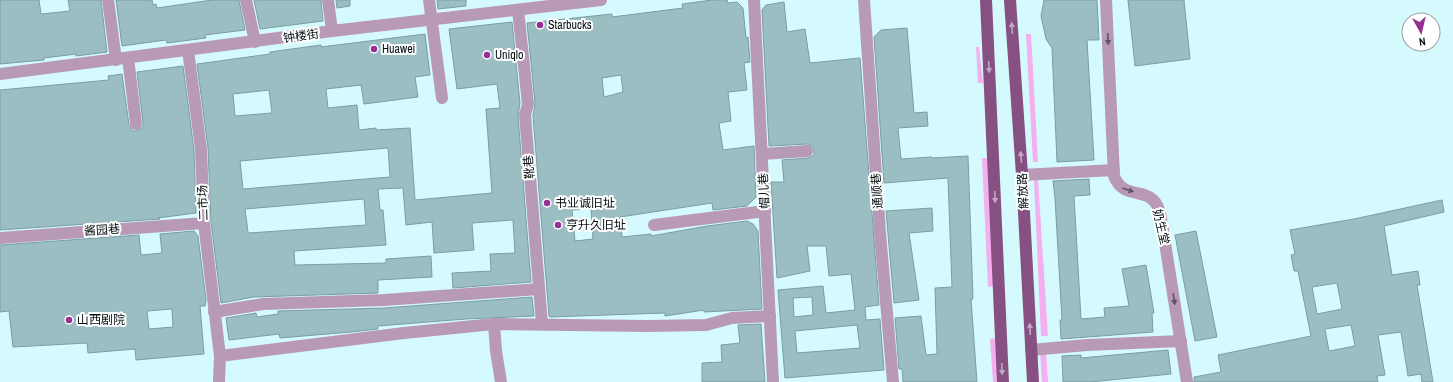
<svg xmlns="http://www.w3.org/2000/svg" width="1453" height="382" font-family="'Archivo Narrow','Noto Sans SC',sans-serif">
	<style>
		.green { fill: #f4afee }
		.building { fill: #9bbec3; stroke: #7b9da1; fill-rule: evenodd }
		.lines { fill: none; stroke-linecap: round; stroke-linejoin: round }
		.minor { stroke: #b99ab6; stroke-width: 12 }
		.major { stroke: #865082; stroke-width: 12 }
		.oneway { fill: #c2a8c0 }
		.oneway2 { fill: #5e5464 }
		.poi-dot { fill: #973093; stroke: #fff; stroke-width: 1.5 }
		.labels { text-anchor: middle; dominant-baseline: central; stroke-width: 4; stroke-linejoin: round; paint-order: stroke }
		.poi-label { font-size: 12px; fill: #040f11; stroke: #fff; text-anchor: start }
		.street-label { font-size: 12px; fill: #040f11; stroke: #fff }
	</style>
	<rect width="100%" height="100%" fill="#d5fafe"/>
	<g class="green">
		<path d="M1026,34h5l7,128h-5z"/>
		<path d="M976,47h3l4,36h-5z"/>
		<path d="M982,158h5l7,128 -6,1z"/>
		<path d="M1038,179l10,157h-7l-7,-156z"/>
		<path d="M996,338l2,44h-5l-3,-43z"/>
		<path d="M1040,352h6l2,30h-6z"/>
	</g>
	<g class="building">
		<path d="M0,0h39l2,14 29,-3 -2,-11h33l6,52 -31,4v-2l-32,4v2l-44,4z"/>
		<path d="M116,0h36l1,5 3,-1 1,4 55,-8h27l6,30 -40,5 1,3 -39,5 -1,-3 -44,6z"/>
		<path d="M254,0h67l2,21 -63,8z"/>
		<path d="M336,0h14v6l-13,2z"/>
		<path d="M437,0h29v6l-28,3z"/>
		<path d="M712,0h15l1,3 9,-1 6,6 3,30 2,-1 2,25 -6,1 3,27 -19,2 3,29 -12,2 4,27 31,-4 2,51 -9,9 -34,4 -1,-7 -92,14 2,20 29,-3v2l56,-10 40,-5 6,3 5,7 4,78 -58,3v-2l-39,6v-3l-115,4 -1,-1 -16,-200 2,-13 -8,-80 85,-9v3l71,-9 -1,-4zM621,75l2,17 -19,5 -2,-19zM591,209l2,30 -18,2 -3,-31z"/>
		<path d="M1044,0h53l2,40h-12l7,120 -37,2 -5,-114 -6,-9 -5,-23z"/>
		<path d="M1128,0h56l6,59 -55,7z"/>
		<path d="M784,2l3,30 18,-3 5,34 50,-5 19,247 -14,2 1,13 14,-1 4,51 -99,8 -7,-88 45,-4 3,27 29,-3 -4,-36 -22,2 -3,-30h-19l3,25 -33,7 -6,-96h13l-2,-22 26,-2 6,-3v-4l-1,-4 -6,-3 -38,2 -7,-136 4,-5zM812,297l1,18 -19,2 -1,-19zM857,325l3,23 -63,5 -2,-22z"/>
		<path d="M512,22l8,81 -2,13 13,166 -78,6 -1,-15 39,-2 -1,-17 25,-1 -2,-33 -41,3 2,27 -40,3 -2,-31 -26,3 -3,-37 -25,1 2,21h3l3,35 -92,6 1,14 91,-2v-4l45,-3 1,21 -54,3v13l-124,4 -33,6 -10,-81 -3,-74 -11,-84 73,-10v-2l51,-7v2l104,-13 5,41 -15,2 3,20 -54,7 -3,-19 -35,4 2,19 29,-3 2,25 17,-2v2l34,-2 5,72 77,-7 -6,-84 14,-1 -3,-24 -40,5 -8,-60zM269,90l3,23 -37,3 -2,-22zM388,148l2,29 -147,12 -3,-28zM364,199l2,26 -117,8 -1,-1 -3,-23z"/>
		<path d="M907,28l7,85 13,-1 1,14 -30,2 3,31 31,-2v1l36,-2 5,143h-2l6,83h-74l-1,-13h-3l-4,-51 26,-2 5,39 11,-1 -2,-66 17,-1 -4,-109 -64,5 -10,-146 7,-7z"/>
		<path d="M183,66l11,84 2,63 -38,5 2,1 -160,11v-140l109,-10 -1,-4 14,-2 7,51 4,6h4l6,-4v-4l-6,-51z"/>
		<path d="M1089,179l1,16 -16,1 7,123 24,-2 -1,-9 25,-2 -7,-37 24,-4 8,48h-2l1,19 -92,7 -1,-19h2l-7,-122 -2,-17z"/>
		<path d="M1442,200l2,12 -60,14 8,49 26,-4 2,14h-3l16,97h-11l-1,-8 -13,2 -7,-44 -23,3 7,40 -8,1 1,6h-184v-5l27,-5 -3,-17 93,-19 -13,-65h-4l-3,-16 4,-1 -5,-24 64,-11zM1337,283l5,26 -25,5 -5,-27zM1351,325l4,21 -26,5 -4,-22z"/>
		<path d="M932,208l1,23 -24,2 10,67 -25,3 -8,-92z"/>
		<path d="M194,231l4,5 8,64 -1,6h-5l4,48 -68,6 -1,-11 -47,4 -1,-10 -74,4 -4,-36 -9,1v-67l139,-10 2,20 21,-2 -2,-19zM172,309l1,18 -24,2 -2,-18z"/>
		<path d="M1196,231l21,106 -22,4 -20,-106z"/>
		<path d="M532,297l2,19 -68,3 -88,7v3l-27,3 -71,6 -1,-4 -50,6 -3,-22 30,-5 1,4 21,-3v-3l106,-3z"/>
		<path d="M761,324l4,58h-63v-19l20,-1 -1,-17 19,-2 -2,-18z"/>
		<path d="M1168,350l3,24 -81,8h-27l-1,-26 19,-1v3z"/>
	</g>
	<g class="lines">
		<g class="minor">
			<path d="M108,0l8,60"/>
			<path d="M246,0l9,42"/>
			<path d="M328,0l4,31"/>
			<path d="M429,0l13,98"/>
			<path d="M754,0l19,382"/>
			<path d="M864,0l16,233 13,149"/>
			<path d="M1106,0l8,176c10,25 32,10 43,29 3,6 4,13 5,19l25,158"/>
			<path d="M518,10l10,94 -3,11 17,209"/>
			<path d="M188,50l13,99 3,74 16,133 -1,26"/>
			<path d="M128,58l8,66"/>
			<path d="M0,74l332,-43 269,-31"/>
			<path d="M762,154l45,-3"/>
			<path d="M1022,175l92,-5"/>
			<path d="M654,225l111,-14"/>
			<path d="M0,238l204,-15"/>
			<path d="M214,312l49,-8 121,-4 155,-11"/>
			<path d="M494,324l2,27 5,31"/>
			<path d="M1031,350l56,-5 94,-4"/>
			<path d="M220,356l184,-23 90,-9 153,2 59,-1 26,-7 38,-2"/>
		</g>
		<g class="major">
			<path d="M986,0l17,382"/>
			<path d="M1010,0l12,175 11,207"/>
		</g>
	</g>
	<defs><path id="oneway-solid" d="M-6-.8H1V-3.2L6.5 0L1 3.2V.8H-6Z"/></defs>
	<g class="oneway">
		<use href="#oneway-solid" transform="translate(1012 28) rotate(-94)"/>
		<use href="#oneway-solid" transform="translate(989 67) rotate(87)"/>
		<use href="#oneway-solid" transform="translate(1021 157) rotate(-94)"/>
		<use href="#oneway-solid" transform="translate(995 197) rotate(88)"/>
		<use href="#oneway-solid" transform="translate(1030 329) rotate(-93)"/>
		<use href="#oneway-solid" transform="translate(1002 369) rotate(88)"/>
	</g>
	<g class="oneway2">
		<use href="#oneway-solid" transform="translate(1108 39) rotate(88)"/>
		<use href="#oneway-solid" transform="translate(1128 190) rotate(19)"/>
		<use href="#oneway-solid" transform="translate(1174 299) rotate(81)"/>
	</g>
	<g class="poi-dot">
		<circle cx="540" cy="25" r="4"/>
		<circle cx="374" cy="49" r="4"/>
		<circle cx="487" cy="55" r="4"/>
		<circle cx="547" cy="203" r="4"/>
		<circle cx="558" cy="225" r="4"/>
		<circle cx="69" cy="320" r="4"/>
	</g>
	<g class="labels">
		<g class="poi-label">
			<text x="548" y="25">Starbucks</text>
			<text x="382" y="49">Huawei</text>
			<text x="495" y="55">Uniqlo</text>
			<text x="555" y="203">书业诚旧址</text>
			<text x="566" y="225">亨升久旧址</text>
			<text x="77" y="320">山西剧院</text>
		</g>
		<g class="street-label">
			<text transform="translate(301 36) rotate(-8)">钟楼街</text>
			<text transform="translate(529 167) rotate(-95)">靴巷</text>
			<text transform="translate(764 191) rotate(-93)">帽儿巷</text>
			<text transform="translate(877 191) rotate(-94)">通顺巷</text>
			<text transform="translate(1023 191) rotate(-93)">解放路</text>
			<text transform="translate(203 203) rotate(-92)">二市场</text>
			<text transform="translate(1161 227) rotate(77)">奶生堂</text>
			<text transform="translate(102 230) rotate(-4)">酱园巷</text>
		</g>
	</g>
	<g transform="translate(1421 32) rotate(172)"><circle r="19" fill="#ffffff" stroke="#9b9fa0"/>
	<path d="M0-3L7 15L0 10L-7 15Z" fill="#973093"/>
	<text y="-6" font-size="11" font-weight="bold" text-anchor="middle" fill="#040f11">N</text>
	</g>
</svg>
